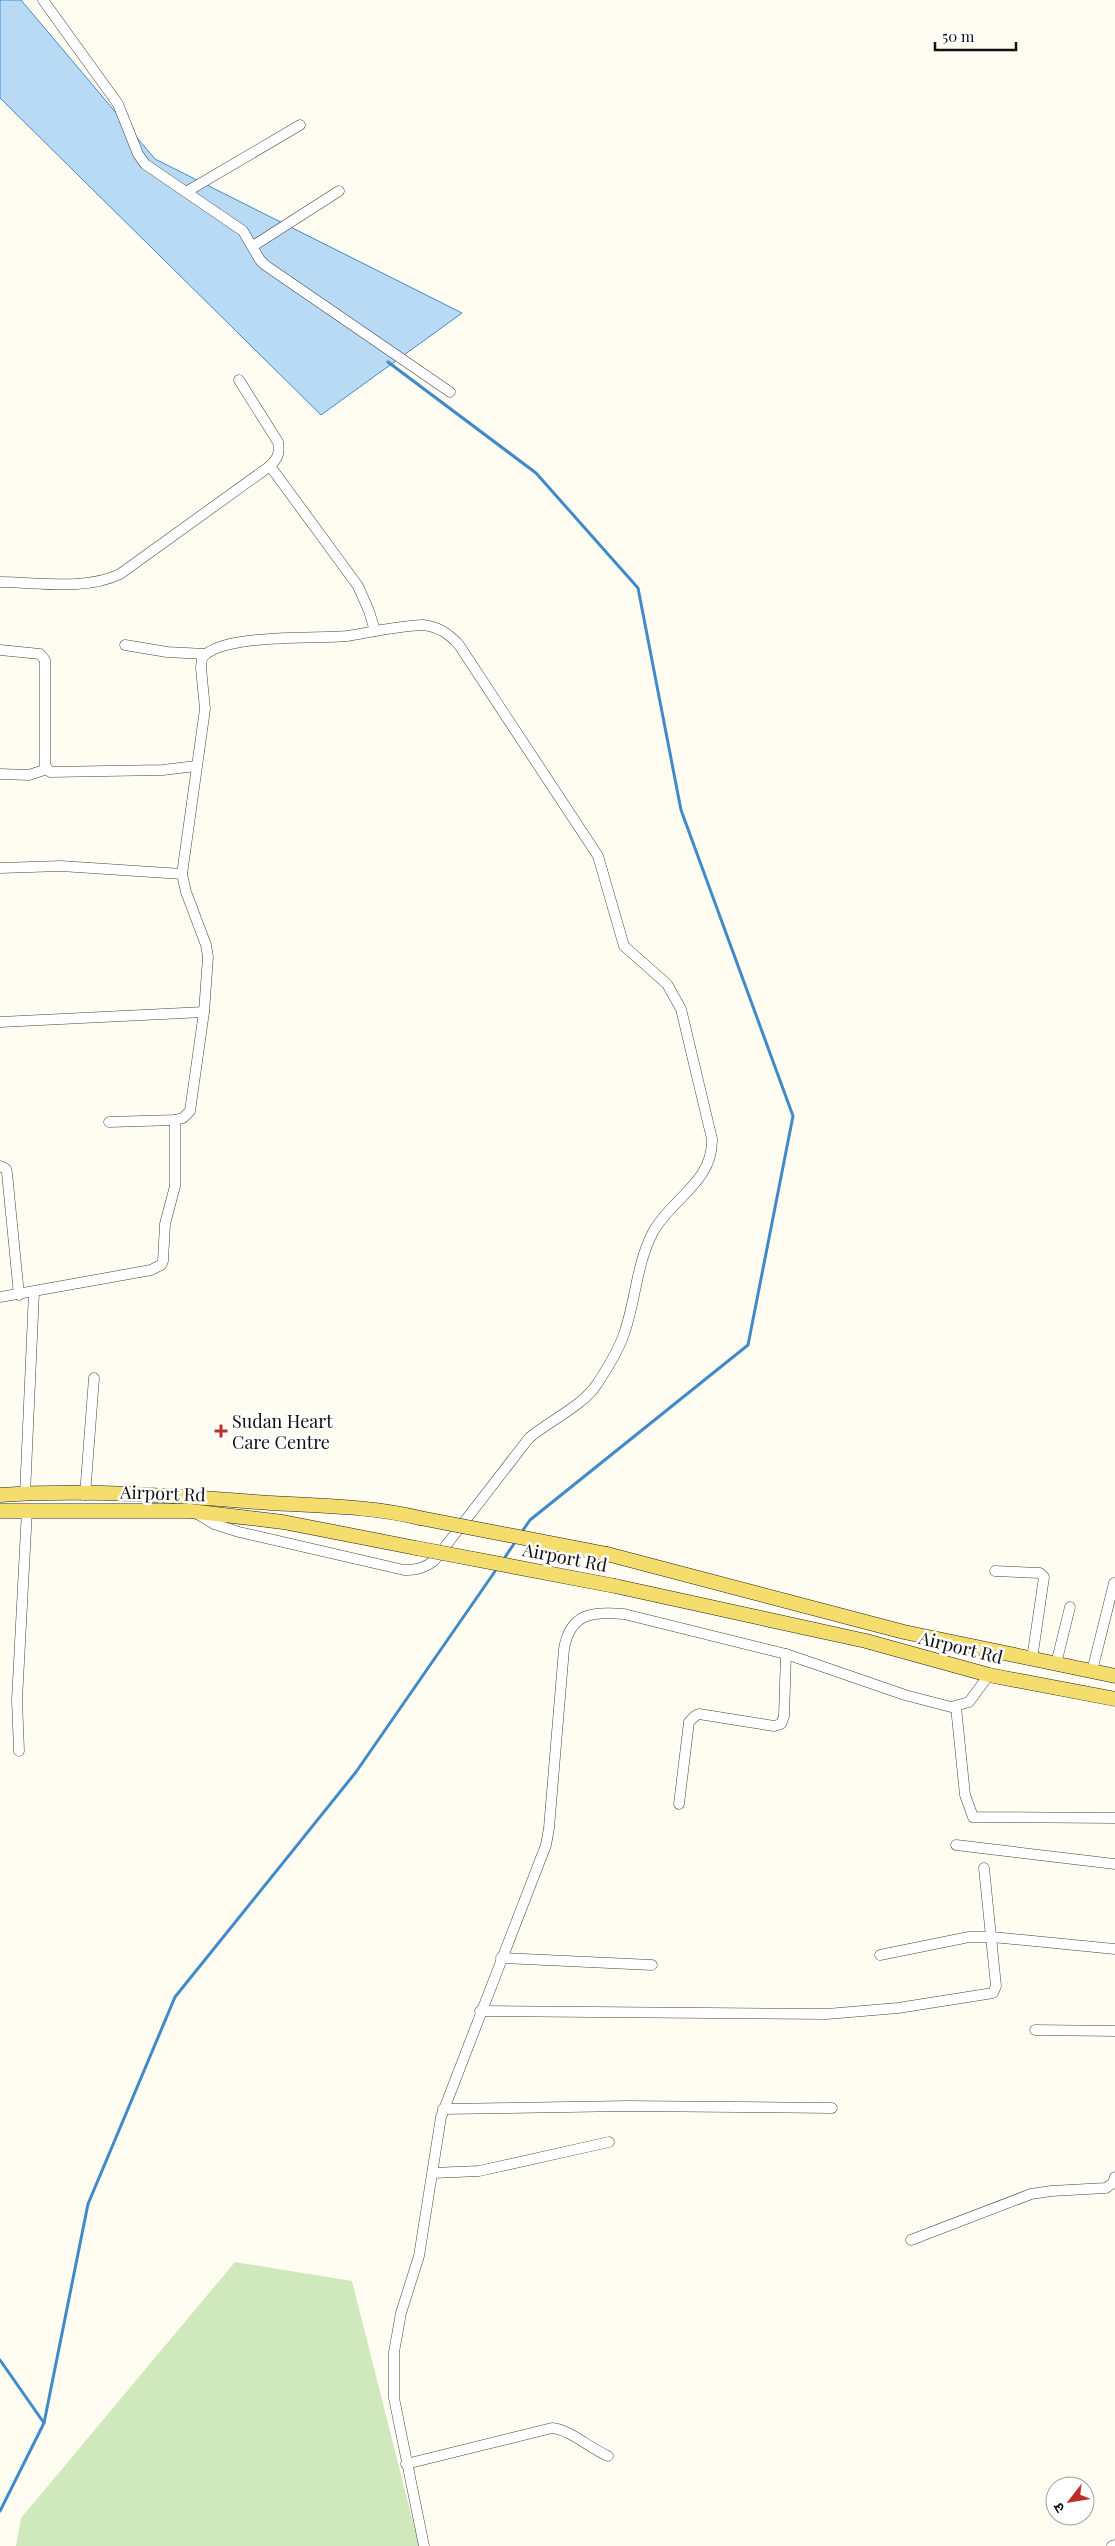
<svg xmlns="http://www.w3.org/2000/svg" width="1115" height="2546" font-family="'Playfair Display','Noto Sans Devanagari',serif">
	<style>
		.green { fill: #d0e9bc }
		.water { fill: #b8daf5; stroke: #418aca }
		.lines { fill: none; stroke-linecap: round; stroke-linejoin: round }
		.stream { stroke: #418aca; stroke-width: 3 }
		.minor-casing { stroke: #424242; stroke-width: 11 }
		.major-casing { stroke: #202020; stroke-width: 15 }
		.minor { stroke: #fff; stroke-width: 10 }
		.major { stroke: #f4dd6d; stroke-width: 14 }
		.major-bridge-casing { stroke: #202020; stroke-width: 15; stroke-linecap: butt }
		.major-bridge { stroke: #f4dd6d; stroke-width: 14 }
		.poi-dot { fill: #bd2e2a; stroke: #fff; stroke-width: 2 }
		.labels { text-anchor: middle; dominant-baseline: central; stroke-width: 5; stroke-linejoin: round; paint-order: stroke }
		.poi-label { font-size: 18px; fill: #0f0f0f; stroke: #fff; text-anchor: start }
		.street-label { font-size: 18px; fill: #0f0f0f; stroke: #fff }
	</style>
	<rect width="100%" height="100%" fill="#fffdf2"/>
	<path class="green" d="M235,2262l117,19 67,265h-403l5,-28z"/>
	<path class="water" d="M0,0h21l134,159 307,154 -141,102 -321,-317z"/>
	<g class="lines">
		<g class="stream">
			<path d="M388,362l148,111 102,115 43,222 112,306 -45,229 -218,175 -9,13"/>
			<path d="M503,1560l13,-19"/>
			<path d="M0,2360l44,63"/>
			<path d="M0,2511l44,-88 44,-219 87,-207 181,-225 142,-205"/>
		</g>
		<g class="minor-casing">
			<g id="minor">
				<path d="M43,0l75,104 20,50 7,10 98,67 17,29 5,5 185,127"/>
				<path d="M186,192l114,-67"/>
				<path d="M253,246l86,-55"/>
				<path d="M270,466l88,120 11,25 6,20"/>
				<path d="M0,582c38,0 85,9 120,-8l150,-108c8,-8 10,-13 8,-24l-39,-62"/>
				<path d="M125,645l42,7 38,2"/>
				<path d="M0,650l40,4 5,6v105l5,7 113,-2 33,-4"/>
				<path d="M0,774l29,1 18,-6"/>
				<path d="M0,868l61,-2 121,8"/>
				<path d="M0,1022l204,-10"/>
				<path d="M109,1122l66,-2 8,-2 7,-7 14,-99 4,-55 -2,-12 -20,-53 -4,-18 23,-165 -4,-41 1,-10c19,-25 114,-19 145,-22 25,-4 50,-10 76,-11 16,2 25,8 36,20l139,211 26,90 43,38 14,25 31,130c1,43 -40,59 -59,93 -17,33 -17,68 -29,102 -6,17 -17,35 -27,50 -13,21 -48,37 -68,54l-95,123c-10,7 -17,9 -30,9l-165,-38 -25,-8 -18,-11"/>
				<path d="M0,1166l6,3 1,4 12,122"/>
				<path d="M0,1297l151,-27 10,-5 2,-4 2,-37 10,-38v-66"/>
				<path d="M25,1494l9,-202"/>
				<path d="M85,1495l9,-117"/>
				<path d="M995,1571l45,2 4,4 -12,82"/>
				<path d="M1056,1664l14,-57"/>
				<path d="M1092,1671l22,-88"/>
				<path d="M956,1707l9,88 8,22 142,1"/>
				<path d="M19,1751l-2,-51 10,-190"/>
				<path d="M679,1804l10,-82 6,-6 4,-2 75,12 7,-2 3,-8 2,-62"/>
				<path d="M956,1845l159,19"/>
				<path d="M880,1955l89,-18h23l123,12"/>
				<path d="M501,1958l151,7"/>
				<path d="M480,2011l347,3 71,-6 95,-15 3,-7 -12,-118"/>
				<path d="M1035,2030l80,1"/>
				<path d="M443,2109l184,-3 205,2"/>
				<path d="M433,2173l46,-2 130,-29"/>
				<path d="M911,2240l120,-46 20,-3 55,-3 7,-5 2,-6"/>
				<path d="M406,2464l146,-36c17,1 39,21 56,28"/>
				<path d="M424,2546l-30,-148v-46l7,-39 18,-57 22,-139 105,-272 3,-17 15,-179c6,-36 29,-38 60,-35l162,40 119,41 46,12 18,-5 20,-27"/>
				<path d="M1112,2546l3,-1"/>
			</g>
		</g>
		<g class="major-casing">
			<g id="major">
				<path d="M0,1495c88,-6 181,1 270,8 50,3 101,3 150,15"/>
				<path d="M0,1511h190l93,11 133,26"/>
				<path d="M607,1554l297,78 211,44"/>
				<path d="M615,1586l251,55 123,34 126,24"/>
			</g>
		</g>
		<use href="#minor" class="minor"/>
		<use href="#major" class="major"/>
		<g class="major-bridge-casing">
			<g id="major-bridge">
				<path d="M420,1518l187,36"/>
				<path d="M416,1548l199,38"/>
			</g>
		</g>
		<use href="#major-bridge" class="major-bridge"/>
	</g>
	<path class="poi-dot" d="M218.5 1423.5h5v5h5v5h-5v5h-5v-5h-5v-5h5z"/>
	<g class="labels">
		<g class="poi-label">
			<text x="232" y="1421">Sudan Heart<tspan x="232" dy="21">Care Centre</tspan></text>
		</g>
		<g class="street-label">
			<text transform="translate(163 1493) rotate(2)">Airport Rd</text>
			<text transform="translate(565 1557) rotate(11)">Airport Rd</text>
			<text transform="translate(961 1647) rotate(14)">Airport Rd</text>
		</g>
	</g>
	<g transform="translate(1070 2501) rotate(239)"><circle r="24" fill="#ffffff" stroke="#9f9f9f"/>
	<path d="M0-4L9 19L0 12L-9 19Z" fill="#bd2e2a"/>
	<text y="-8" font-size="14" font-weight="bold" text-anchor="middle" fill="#0f0f0f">उ</text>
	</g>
	<path d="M935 42v8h81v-8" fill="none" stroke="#0f0f0f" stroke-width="2.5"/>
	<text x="942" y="42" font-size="15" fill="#0f0f0f" stroke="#ffffff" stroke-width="4" paint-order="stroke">50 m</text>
</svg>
